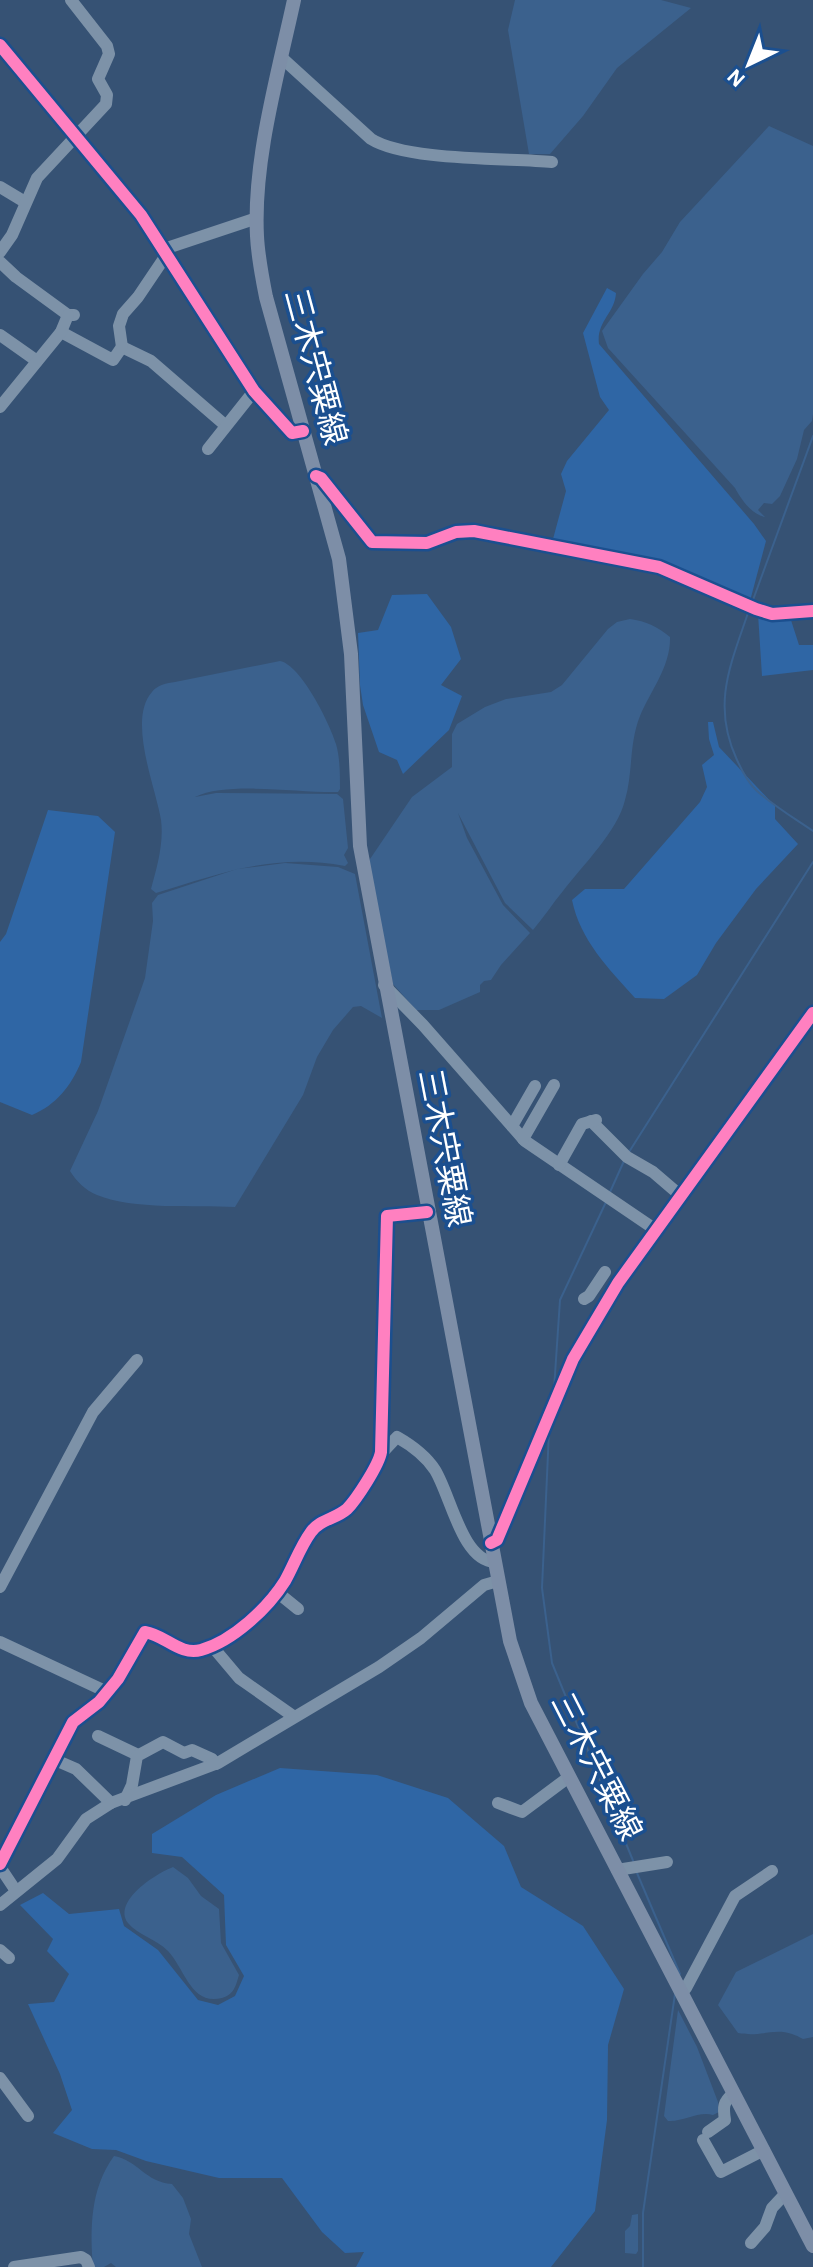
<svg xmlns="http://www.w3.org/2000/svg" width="813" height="2267" font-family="'Alegreya Sans','Noto Sans JP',sans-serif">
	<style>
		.green { fill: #2f66a5 }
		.water { fill: #3b618d }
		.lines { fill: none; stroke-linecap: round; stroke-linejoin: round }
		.stream { stroke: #3b618d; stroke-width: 2 }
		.minor { stroke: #7d92a8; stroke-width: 12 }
		.major { stroke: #7d8ea7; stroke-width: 14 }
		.cycleway-casing { stroke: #1b4f8f; stroke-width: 17 }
		.cycleway { stroke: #ff80c0; stroke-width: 12 }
		.labels { text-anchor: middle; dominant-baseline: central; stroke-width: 7; stroke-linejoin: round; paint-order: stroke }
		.street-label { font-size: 32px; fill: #fff; stroke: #1b4f8f }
	</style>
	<rect width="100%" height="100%" fill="#365274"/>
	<g class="green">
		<path d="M607,288l9,5c-1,20 -20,29 -17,51l155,180 12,17 -16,60 -83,-38 -114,-24 13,-48 -5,-17 6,-13 42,-51 -9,-13 -17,-64z"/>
		<path d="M427,594l24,33 10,32 -20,26 21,11 -13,34 -46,44 -6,-14 -18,-8 -16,-47 -3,-20 -2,-52 20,-3 14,-35z"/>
		<path d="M758,614l32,3 9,28h14v25l-51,6z"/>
		<path d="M708,722h5l6,25 56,59v13l23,25 -42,45 -40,54 -19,32 -33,24 -29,-1c-26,-29 -55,-58 -63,-98l13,-11h39l76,-87 7,-15 -5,-22 12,-10 -5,-16z"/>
		<path d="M48,810l50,6 17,16 -34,230c-10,24 -25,43 -49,53l-32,-13v-160l6,-8z"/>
		<path d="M280,1768l97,7 71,23 56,48 17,41 62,39 41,63 -16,56 -1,75 -12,91 -44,56h-195l8,-15 -19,1 -23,-21 -40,-54h-63l-73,-17 -30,-11 -24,-1 -39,-16 19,-23 -12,-36 -32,-70 26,-2 15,-28 -22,-23 6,-12 -33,-34 23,-12 26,21 50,-5 5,17 34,24 40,50 20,5 17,-9 9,-20 -18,-31 -2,-50 -42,-38 -30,-4v-19l64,-39z"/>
	</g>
	<g class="water">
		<path d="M515,0h146l30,8 -74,60 -34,48 -33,38h-21l-21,-124z"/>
		<path d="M769,126l44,20v268l-1,7 -8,9 -7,29 -17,37 -8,8 -8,-1 -6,7 7,7c-13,-2 -24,-18 -30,-29l-127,-140 -6,-17 41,-57 19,-22 18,-30z"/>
		<path d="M630,619c16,2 28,8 40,18 1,29 -19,53 -30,79 -11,27 -7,57 -15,84 -7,31 -43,66 -62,91 -10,12 -19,26 -30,39l-28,-27 -47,-90 9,25 36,67 27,28 -29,32 -10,15 -7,1 -4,4v7l-41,18h-23l-23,-26 -25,-122 44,-65 40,-30v-33l5,-10 28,-17 21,-8 45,-7 11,-7 46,-56 9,-7z"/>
		<path d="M280,661c21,4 50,63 56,83 4,14 4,30 4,45l-2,3c-39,1 -110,-11 -143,5l21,-4 121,1 6,5 5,49 -4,7 4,8 -3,3c-71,-13 -123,7 -189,27l-5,-4c6,-22 13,-46 10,-69 -5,-32 -34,-100 -9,-128 5,-7 15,-9 23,-10z"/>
		<path d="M285,863l53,4 17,7 27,144 -21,-12 -8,1 -20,23 -16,27 -14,38 -68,112c-40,-2 -102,3 -138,-12 -12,-5 -20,-13 -27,-24l28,-60 47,-133 8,-57 -1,-18 6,-8 79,-26z"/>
		<path d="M173,1867l15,11 13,18 18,13 2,34 18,32c-3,10 -5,20 -17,23 -31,8 -37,-29 -54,-47 -12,-12 -30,-16 -40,-28 -16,-22 29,-50 45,-56z"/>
		<path d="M813,1934v103l-10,2c-26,-15 -37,-1 -65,-6l-20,-28 18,-33z"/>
		<path d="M678,2010l19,37 21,55 1,10 -6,3c-15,-4 -29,7 -45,6l-4,-5z"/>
		<path d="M114,2156c25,5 31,26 58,28l11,14 8,21 -2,15 13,33h-86l-5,-4 -7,4h-11c-3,-38 -3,-78 21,-111z"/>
		<path d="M638,2214v37l-2,3 -11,-1v-22l5,-5 2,-11z"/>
	</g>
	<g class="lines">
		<g class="stream">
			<path d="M753,600l60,-164"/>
			<path d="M749,610c-18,54 -38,94 -12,150 5,11 11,23 20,31 17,15 37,27 56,40"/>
			<path d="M629,1152l184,-290"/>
			<path d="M610,1192l14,-31"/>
			<path d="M554,1389l6,-89 46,-98"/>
			<path d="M549,1431l-7,157 10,75 82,200"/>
			<path d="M637,1873l43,101"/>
			<path d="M643,2267v-54l32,-219"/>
		</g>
		<g class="minor">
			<path d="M0,45l141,170 113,176 38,42 11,-2"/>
			<path d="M282,58l89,81c35,22 136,19 181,23"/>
			<path d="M0,187l25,15"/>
			<path d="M164,249l93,-31"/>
			<path d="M0,252l12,-17 25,-57 69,-74 1,-9 -9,-16 11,-25 -2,-8 -36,-46"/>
			<path d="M0,262l16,15 52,38h6"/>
			<path d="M61,332l52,28 9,-13 29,14 74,64"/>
			<path d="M0,335l37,26"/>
			<path d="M122,347l-3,-21 4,-12 15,-17 29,-43"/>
			<path d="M0,407l61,-75 7,-17"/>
			<path d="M208,449l46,-58"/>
			<path d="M316,476l5,2 51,64 55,1 29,-11 18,-1 185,36 97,42 16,5 41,-3"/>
			<path d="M384,985l39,40 102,116 131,89"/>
			<path d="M591,1121l36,36 26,15 28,24"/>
			<path d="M512,1126l23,-40"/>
			<path d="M523,1139l31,-54"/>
			<path d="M559,1165l23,-41 14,-4"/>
			<path d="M584,1299l5,-3 16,-24"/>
			<path d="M381,1454l16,-17c14,8 29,19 38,33 16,26 27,91 60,92"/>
			<path d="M491,1543l6,-3 76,-181 45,-76 195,-270"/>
			<path d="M0,1587l93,-175 44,-52"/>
			<path d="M277,1592l21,17"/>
			<path d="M0,1642l105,49"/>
			<path d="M212,1646l27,32 54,38"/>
			<path d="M98,1736l40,19"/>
			<path d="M53,1759l23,10 35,34"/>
			<path d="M125,1800l7,-15 5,-29 26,-14 21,11 8,-3 20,9 4,5"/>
			<path d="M498,1803l24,9 47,-35"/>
			<path d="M0,1864l73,-142 26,-20 19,-23 27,-47c20,3 35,24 56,18 32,-9 67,-42 84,-69 9,-16 15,-34 26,-49 9,-13 25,-13 36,-23 9,-9 32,-44 34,-57l6,-236 40,-4"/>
			<path d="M0,1867l16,24"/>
			<path d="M617,1870l50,-8"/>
			<path d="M0,1905l57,-46 29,-40 25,-16 107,-40 161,-96 42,-29 63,-53 14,-4"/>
			<path d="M0,1950l9,8"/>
			<path d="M681,1992l5,-4 49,-92 37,-25"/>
			<path d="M0,2078l28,38"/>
			<path d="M708,2132l17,-12c-2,-13 -2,-18 8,-26"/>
			<path d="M703,2140l18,32 43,-22"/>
			<path d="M751,2243l14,-16 7,-19 14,-15"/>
			<path d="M14,2267l67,-10 5,3 3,7"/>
		</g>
		<path class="major" d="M294,0c-16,74 -41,161 -37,236 1,21 5,41 9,61l73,262 12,95 9,192 150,795 21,62 282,543"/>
		<g class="cycleway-casing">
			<g id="cycleway">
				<path d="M0,45l141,170 113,176 38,42 11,-2"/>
				<path d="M316,476l5,2 51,64 55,1 29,-11 18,-1 185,36 97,42 16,5 41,-3"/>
				<path d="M491,1543l6,-3 76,-181 45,-76 195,-270"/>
				<path d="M0,1864l73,-142 26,-20 19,-23 27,-47c20,3 35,24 56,18 32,-9 67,-42 84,-69 9,-16 15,-34 26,-49 9,-13 25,-13 36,-23 9,-9 32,-44 34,-57l6,-236 40,-4"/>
			</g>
		</g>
		<use href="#cycleway" class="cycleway"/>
	</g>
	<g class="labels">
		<g class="street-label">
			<text transform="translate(315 367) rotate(75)">三木宍粟線</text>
			<text transform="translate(444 1148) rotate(79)">三木宍粟線</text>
			<text transform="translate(596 1767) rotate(63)">三木宍粟線</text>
		</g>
	</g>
	<g transform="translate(749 64) rotate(223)" stroke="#1b4f8f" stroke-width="6" paint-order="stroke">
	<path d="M0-6L14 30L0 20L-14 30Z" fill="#ffffff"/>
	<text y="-12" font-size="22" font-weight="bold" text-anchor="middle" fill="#ffffff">N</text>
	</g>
</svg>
